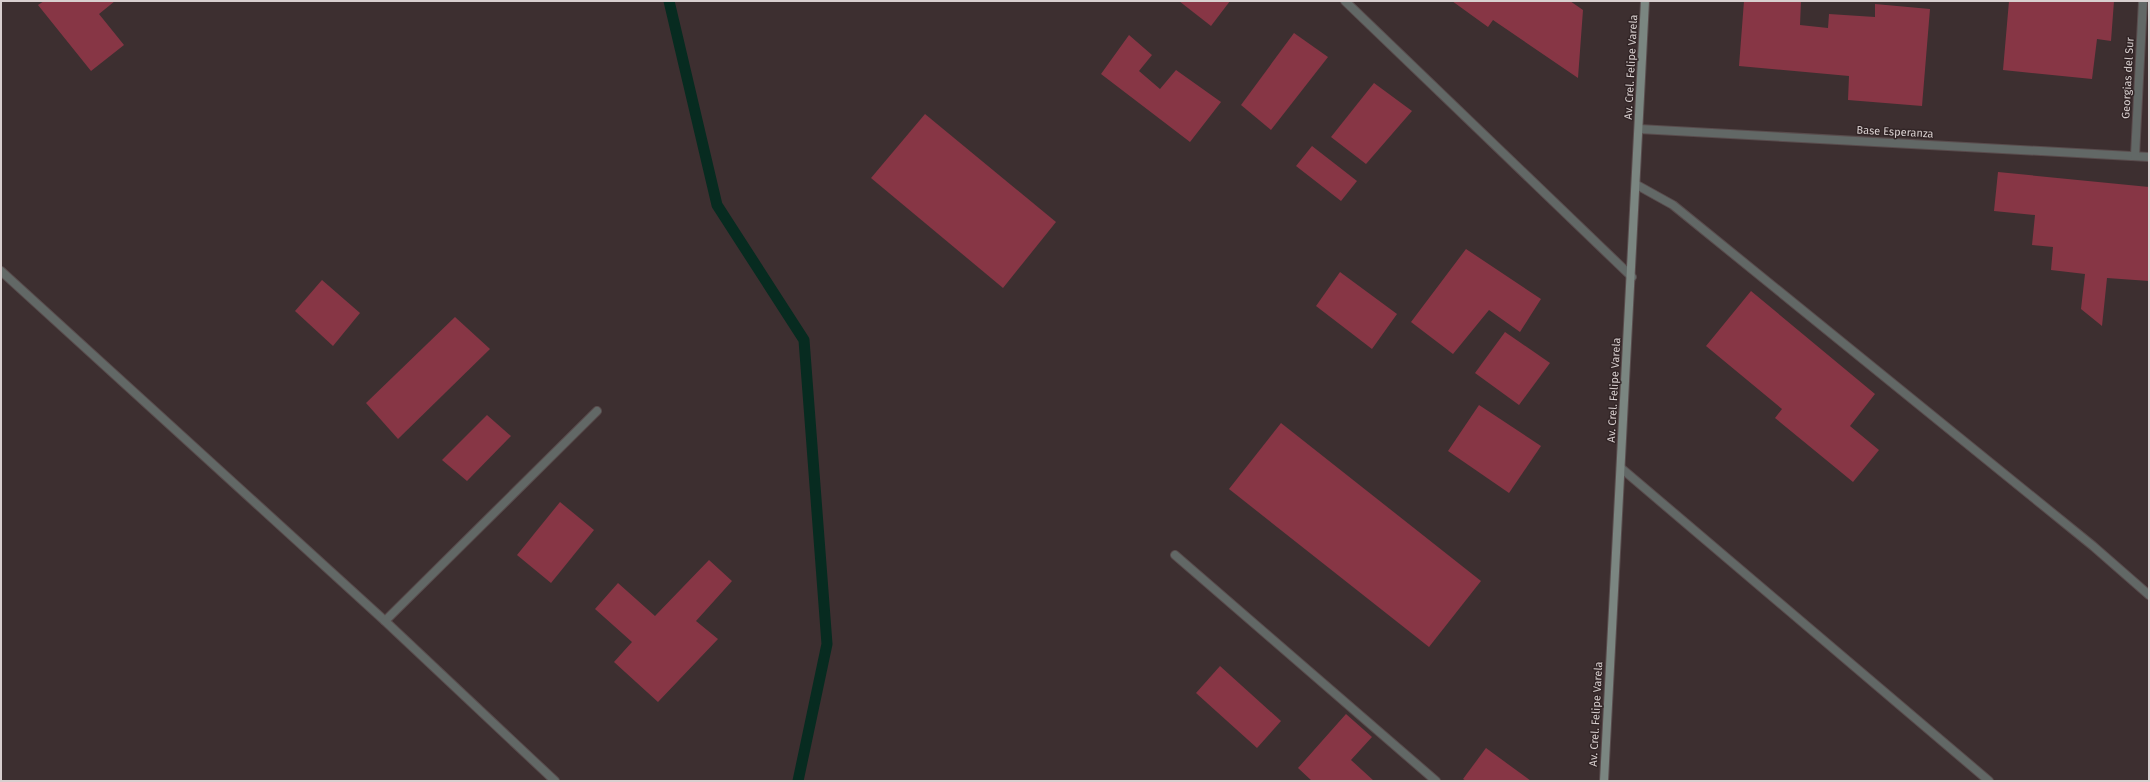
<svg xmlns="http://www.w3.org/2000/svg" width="2150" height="782" font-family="'Fira Sans',sans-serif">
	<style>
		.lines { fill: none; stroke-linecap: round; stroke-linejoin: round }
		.stream { stroke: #072b20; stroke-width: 11 }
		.building { fill: #873645 }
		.lane-casing { stroke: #594c4d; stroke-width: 10 }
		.street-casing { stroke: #594c4d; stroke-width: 10 }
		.secondary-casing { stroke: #594c4d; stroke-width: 10 }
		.lane { stroke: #626866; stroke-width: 8 }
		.street { stroke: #626866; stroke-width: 8 }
		.secondary { stroke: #7b8681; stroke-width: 8 }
		.labels { text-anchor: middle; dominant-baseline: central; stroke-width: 3; stroke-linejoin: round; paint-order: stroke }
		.street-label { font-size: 11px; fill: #d8cfcf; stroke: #322526 }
	</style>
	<rect width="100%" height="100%" fill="#3d2f30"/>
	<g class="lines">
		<path class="stream" d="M669,1l48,204 87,135 23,304 -29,137"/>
	</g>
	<g class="building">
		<path d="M44,1h71l-16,13 25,31 -33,26 -53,-66z"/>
		<path d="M1179,1h51l-19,25z"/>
		<path d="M1452,1h118l13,9 -5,68 -85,-58 -5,7z"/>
		<path d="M1744,1h57l-1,24 28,3 1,-14 46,3v-13l55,5 -8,97 -74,-6 1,-24 -110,-10z"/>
		<path d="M2009,1h105l-3,40 -14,-2 -5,40 -89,-9z"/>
		<path d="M1294,33l34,24 -57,73 -30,-25z"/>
		<path d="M1129,35l23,20 -13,16 21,18 16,-19 45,32 -31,40 -89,-68z"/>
		<path d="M1374,83l38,28 -46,53 -35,-27z"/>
		<path d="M925,114l131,108 -53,66 -132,-110z"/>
		<path d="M1312,146l45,35 -16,20 -45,-35z"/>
		<path d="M1998,172l151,15v94l-42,-3 -5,48 -21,-17 4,-35 -34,-4 2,-23 -21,-2 3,-30 -41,-4z"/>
		<path d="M1466,249l75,50 -21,33 -31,-22 -36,44 -42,-32z"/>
		<path d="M1340,272l57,42 -25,35 -56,-43z"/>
		<path d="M322,280l38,33 -27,33 -38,-35z"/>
		<path d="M1751,291l124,103 -25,32 29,24 -26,32 -78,-64 7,-9 -76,-63z"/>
		<path d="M455,317l35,32 -92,90 -32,-36z"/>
		<path d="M1505,332l45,31 -31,42 -44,-32z"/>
		<path d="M1479,405l62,41 -32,47 -61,-42z"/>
		<path d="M487,415l24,21 -44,45 -25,-21z"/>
		<path d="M1281,423l200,158 -52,66 -200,-158z"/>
		<path d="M560,502l34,28 -43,53 -34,-28z"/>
		<path d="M709,560l23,21 -36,40 22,18 -60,63 -44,-40 18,-20 -37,-33 23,-26 37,33z"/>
		<path d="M1220,666l61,55 -24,27 -61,-55z"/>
		<path d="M1346,714l26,23 -21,23 23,21h-62l-14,-13z"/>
		<path d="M1486,748l45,33h-65l-3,-2z"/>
	</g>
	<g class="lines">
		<g class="lane-casing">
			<g id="lane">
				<path d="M1637,185l36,20 420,341 56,49"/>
				<path d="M1175,555l261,226"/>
			</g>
		</g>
		<g class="street-casing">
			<g id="street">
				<path d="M1345,1l287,276"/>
				<path d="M1639,129l510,28"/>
				<path d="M2135,156l8,-155"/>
				<path d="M1,271l384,350 170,160"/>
				<path d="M1621,468l368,313"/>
				<path d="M385,621l212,-210"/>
			</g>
		</g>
		<g class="secondary-casing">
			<path id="secondary" d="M1604,781l41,-780"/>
		</g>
		<use href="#lane" class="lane"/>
		<use href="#street" class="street"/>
		<use href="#secondary" class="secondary"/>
	</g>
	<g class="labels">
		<g class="street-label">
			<text transform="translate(1631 67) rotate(-87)">Av. Crel. Felipe Varela</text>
			<text transform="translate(2128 78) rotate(-87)">Georgias del Sur</text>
			<text transform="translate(1895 132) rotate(3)">Base Esperanza</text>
			<text transform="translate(1614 390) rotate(-87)">Av. Crel. Felipe Varela</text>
			<text transform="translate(1596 714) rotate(-87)">Av. Crel. Felipe Varela</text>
		</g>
	</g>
	<rect width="2150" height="782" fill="none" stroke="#d8cfcf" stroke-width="4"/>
</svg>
